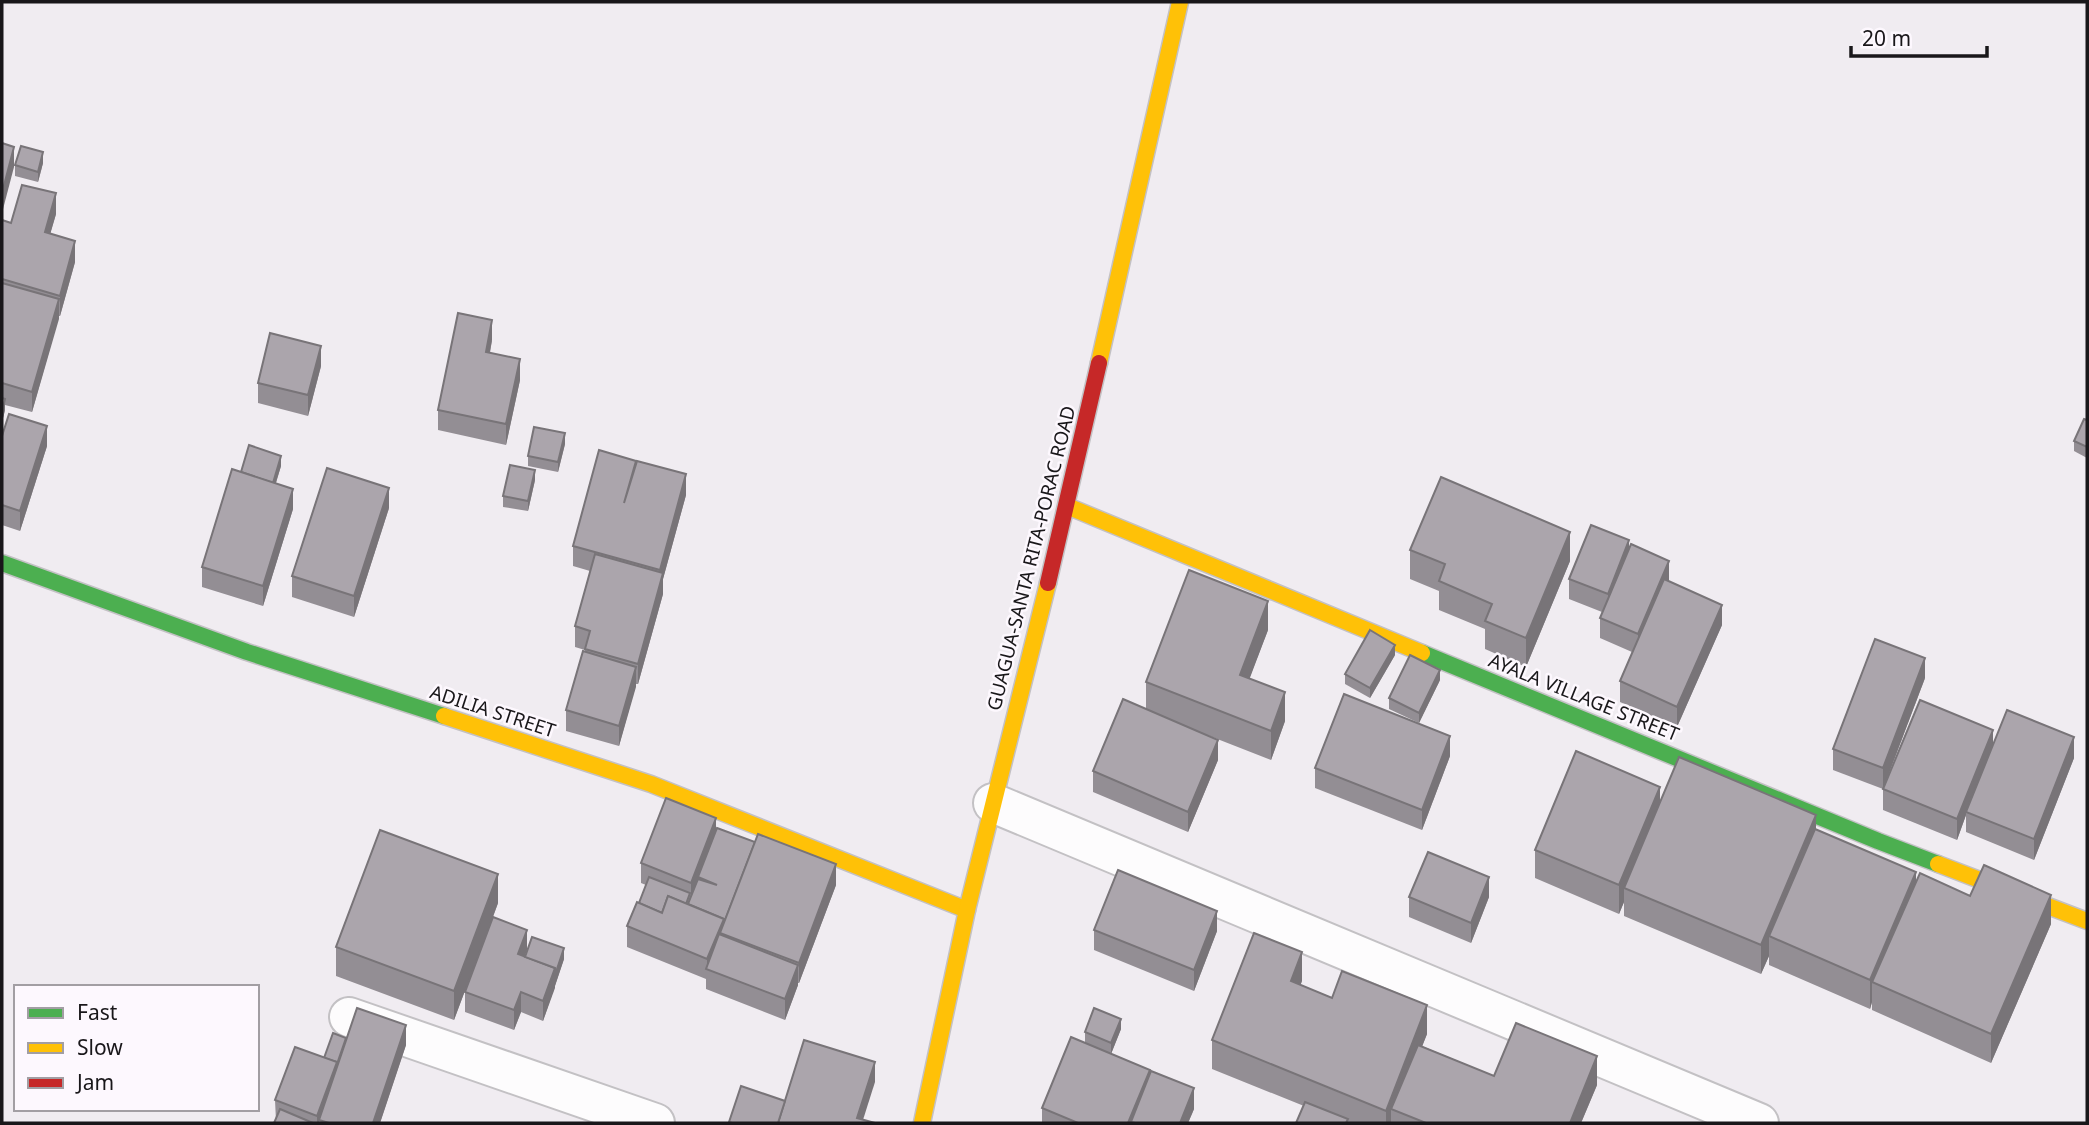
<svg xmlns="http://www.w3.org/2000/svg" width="2089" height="1125" font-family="'Noto Sans',sans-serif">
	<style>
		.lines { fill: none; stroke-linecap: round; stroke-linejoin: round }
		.street-casing { stroke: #c3c1c4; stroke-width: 42 }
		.fast-casing { stroke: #c3c1c4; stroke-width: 19 }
		.slow-casing { stroke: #c3c1c4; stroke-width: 19 }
		.jam-casing { stroke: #c3c1c4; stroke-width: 19 }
		.street { stroke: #fdfcfd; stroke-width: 38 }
		.fast { stroke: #4caf50; stroke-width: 16 }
		.slow { stroke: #ffc107; stroke-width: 16 }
		.jam { stroke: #c62828; stroke-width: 16 }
		.wall { fill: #938e94 }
		.shaded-wall { fill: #787478 }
		.building { fill: #aba5ac; stroke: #787478; stroke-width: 2 }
		.labels { text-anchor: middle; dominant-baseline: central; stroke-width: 5; stroke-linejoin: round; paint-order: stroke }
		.street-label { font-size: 19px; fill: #19171a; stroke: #fdf8fe }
	</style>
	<rect width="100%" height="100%" fill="#f0ecf1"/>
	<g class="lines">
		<g class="street-casing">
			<g id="street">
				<path d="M993,803l766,320"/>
				<path d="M349,1017l306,106"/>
			</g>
		</g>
		<g class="fast-casing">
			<g id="fast">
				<path d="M2,563l245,89 197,64"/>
				<path d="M1422,653l456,188 60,23"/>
			</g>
		</g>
		<g class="slow-casing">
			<g id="slow">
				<path d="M1099,363l81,-361"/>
				<path d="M1067,506l355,147"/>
				<path d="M444,716l207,68 316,126"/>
				<path d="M1938,864l149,57"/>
				<path d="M922,1123l45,-213 81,-327"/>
			</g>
		</g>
		<g class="jam-casing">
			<path id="jam" d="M1048,583l51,-220"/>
		</g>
		<use href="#street" class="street"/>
		<use href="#fast" class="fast"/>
		<use href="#slow" class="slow"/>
		<use href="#jam" class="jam"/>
	</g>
	<g class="wall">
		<path d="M43,163l-5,19 -23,-6v-11z"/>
		<path d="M56,214l-6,20 25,28 -15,54h-1l-27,96 -27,-7v5l-3,12v-202l9,3z"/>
		<path d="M492,340l-2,13 30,27 -14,65 -68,-15v-20z"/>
		<path d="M321,366l-13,50 -50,-13v-20z"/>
		<path d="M2087,420v38l-13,-7v-10z"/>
		<path d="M2,436l45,10 -27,85 -18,-6z"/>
		<path d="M565,444l-7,28 -30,-6v-10z"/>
		<path d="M281,466l-5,17 17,26 -30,97 -61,-19v-20l39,-95z"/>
		<path d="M636,466l50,29 -23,84v15l-25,90h-2l-17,62 -53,-15v-21l19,-58v-2l-10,-3v-21l15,-55 -17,-5v-20z"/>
		<path d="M535,480l-7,31 -25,-4v-11z"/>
		<path d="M389,508l-35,109 -62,-20v-21z"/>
		<path d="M1629,549l93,76 -45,102 -57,-25v-21l12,-29 -32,-14v-20l2,-6 -33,-13v-20z"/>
		<path d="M1410,550l160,11 -44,106 -41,-18v-20l-46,-19v-19l-29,-12z"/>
		<path d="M1268,630l-19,49 36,42 -14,39 -69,-27 16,27 -30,72 -95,-40v-21l53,-62v-27z"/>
		<path d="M1395,655l-25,43 -25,-14v-10z"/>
		<path d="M1925,678l-42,111 -50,-19v-21z"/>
		<path d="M1440,680l-21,43 -30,-14v-11z"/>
		<path d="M1993,746l81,12 -40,102 -68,-28v-17l-9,25 -74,-30v-21z"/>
		<path d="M1450,756l-28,74 -107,-42v-20z"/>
		<path d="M1660,801l156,28 100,54 54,13 81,28 -60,139 -119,-53v-8l-2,7 -101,-44v-9l-8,18 -137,-58v-14l-5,12 -84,-36v-28z"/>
		<path d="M641,863l195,22 -37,98h-1v2l-13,35 -79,-31v-10l-79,-32v-21l12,-23 7,-18 -5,-2z"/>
		<path d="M1409,897h80l-18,46 -62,-26z"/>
		<path d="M498,903l-5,14 34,33 -3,6 40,3 -21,62 -22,-9 -7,18 -49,-18v-20l24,-66 -35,94 -118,-44v-29z"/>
		<path d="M1094,930l123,1 -23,60 -100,-41z"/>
		<path d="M1302,981l-2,4 127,49 -5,12 72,30 103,9 -16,38h-285l8,-17 -92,-37v-29z"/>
		<path d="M1121,1029l-10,25 -26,-11v-11z"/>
		<path d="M346,1041l60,4 -26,78h-106l2,-2 -1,-21 49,-42z"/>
		<path d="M1150,1075l44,34 -6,14h-146v-15z"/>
	</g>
	<g class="shaded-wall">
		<path d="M14,147v20l-12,46v-20z"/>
		<path d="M43,152v11l-5,19v-10z"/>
		<path d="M56,193v21l-11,38v-20z"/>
		<path d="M75,241v21l-15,54v-20z"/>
		<path d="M59,299v20l-27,93v-20z"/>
		<path d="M492,320v20l-6,32v-20z"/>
		<path d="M321,346v20l-13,50v-21z"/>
		<path d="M520,359v21l-14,65v-21z"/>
		<path d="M5,399v11l-3,12v-10z"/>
		<path d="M47,426v20l-27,85v-20z"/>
		<path d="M565,433v11l-7,28v-10z"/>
		<path d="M281,456v10l-9,29v-10z"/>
		<path d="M535,470v10l-7,31v-10z"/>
		<path d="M686,474v21l-23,84v15l-25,90v-20l22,-80v-14z"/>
		<path d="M389,488v20l-35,109v-21z"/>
		<path d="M293,489v20l-30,97v-20z"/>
		<path d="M1570,532v29l-44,106v-29z"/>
		<path d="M1629,540v21l-21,53v-20z"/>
		<path d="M1669,561v21l-31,73v-21z"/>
		<path d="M1268,601v29l-28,74v-29z"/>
		<path d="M1722,605v20l-45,102v-20z"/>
		<path d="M1395,645v10l-25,43v-10z"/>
		<path d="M1925,658v20l-42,111v-21z"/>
		<path d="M636,667v20l-17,59v-20z"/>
		<path d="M1440,670v10l-21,43v-10z"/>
		<path d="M1285,692v29l-14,39v-29z"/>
		<path d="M1993,730v20l-27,62v3l-9,25v-21z"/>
		<path d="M1450,736v20l-28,74v-20z"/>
		<path d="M2074,737v21l-40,102v-21z"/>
		<path d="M1218,740v20l-30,72v-20z"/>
		<path d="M1660,787v29l-36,72v14l-5,12v-29z"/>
		<path d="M1816,815v29l-47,92v20l-8,18v-29z"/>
		<path d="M716,818v20l-18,39v6l-7,20v-20z"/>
		<path d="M836,864v21l-37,98v-20z"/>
		<path d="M1916,872v29l-44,81v20l-2,7v-29z"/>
		<path d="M498,874v29l-44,117v-29z"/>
		<path d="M1489,877v20l-18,46v-20z"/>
		<path d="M2051,895v29l-60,139v-29z"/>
		<path d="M1217,911v20l-23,60v-21z"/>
		<path d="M724,919v15l-4,-1v15l-13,21v-10z"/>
		<path d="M527,930v20l-9,24v-20z"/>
		<path d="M564,948v11l-9,27v-11z"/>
		<path d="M1302,952v29l-11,29v-29z"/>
		<path d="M798,965v20l-13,35v-21z"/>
		<path d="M555,968v20l-12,33v-20z"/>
		<path d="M521,992v20l-7,18v-20z"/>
		<path d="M1427,1005v29l-30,77 -6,-2v14h-5v-12z"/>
		<path d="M1121,1019v10l-10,25v-11z"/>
		<path d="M406,1025v20l-26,78h-7z"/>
		<path d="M346,1038v10l-27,72v3h-2v-7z"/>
		<path d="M1597,1056v29l-16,38h-11z"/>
		<path d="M875,1062v20l-13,41 -5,-5z"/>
		<path d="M1150,1070v21l-19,32h-3z"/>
		<path d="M1194,1088v21l-6,14h-8z"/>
	</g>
	<g class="building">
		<path d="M2,143l12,4 -12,46z"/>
		<path d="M21,146l22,6 -5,20 -23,-7z"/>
		<path d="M22,185l34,8 -11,39 30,9 -15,55 -58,-17v-59l9,3z"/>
		<path d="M2,283l57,16 -27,93 -30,-9z"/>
		<path d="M458,313l34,7 -6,32 34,7 -14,65 -68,-14z"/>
		<path d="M270,333l51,13 -13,49 -50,-12z"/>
		<path d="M2,398l3,1 -3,13z"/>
		<path d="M9,414l38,12 -27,85 -18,-6v-69z"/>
		<path d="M2084,419l3,1v27l-13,-6z"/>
		<path d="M534,427l31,6 -7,29 -30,-6z"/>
		<path d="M249,445l32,11 -8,27 -32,-11z"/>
		<path d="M599,450l37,11 -12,42 13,-42 49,13 -26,96 -87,-24z"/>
		<path d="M510,465l25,5 -7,31 -25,-5z"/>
		<path d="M327,468l62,20 -35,108 -62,-20z"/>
		<path d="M232,469l61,20 -30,97 -61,-19z"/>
		<path d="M1441,477l129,55 -44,106 -41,-17 7,-17 -53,-23 6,-17 -35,-14z"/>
		<path d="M1591,525l38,15 -21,54 -39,-15z"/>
		<path d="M1631,544l38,17 -31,73 -38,-16z"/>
		<path d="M595,554l68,19 -25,91 -53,-15 5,-18 -15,-5z"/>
		<path d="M1189,570l79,31 -28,74 45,17 -14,39 -125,-49z"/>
		<path d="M1664,579l58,26 -45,102 -57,-26z"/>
		<path d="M1370,630l25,15 -25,43 -25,-14z"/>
		<path d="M1875,639l50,19 -42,110 -50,-19z"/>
		<path d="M583,651l53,16 -17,59 -53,-16z"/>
		<path d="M1410,655l30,15 -21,43 -30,-15z"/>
		<path d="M1344,694l106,42 -28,74 -107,-42z"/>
		<path d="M1123,699l95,41 -30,72 -95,-41z"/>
		<path d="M1920,700l73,30 -36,89 -74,-30z"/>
		<path d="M2007,710l67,27 -40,102 -68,-27z"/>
		<path d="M1576,751l84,36 -41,98 -84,-35z"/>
		<path d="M1679,757l137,58 -55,130 -137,-57z"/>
		<path d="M666,798l50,20 -25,65 -50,-20z"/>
		<path d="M717,828l38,14 -31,81v-4l-36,-15 10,-25 19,6 -19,-8z"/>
		<path d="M1815,829l101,43 -46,108 -101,-44z"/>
		<path d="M380,830l118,44 -44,117 -118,-44z"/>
		<path d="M758,834l78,30 -37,99 -79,-30z"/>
		<path d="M1428,852l61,25 -18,46 -62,-26z"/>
		<path d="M1984,865l67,30 -60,139 -119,-52 48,-109 50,23z"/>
		<path d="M1118,870l99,41 -23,59 -100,-40z"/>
		<path d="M649,877l41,16 -4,11 -18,-8 -6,17 -23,-10z"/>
		<path d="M668,896l56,23 -17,40 -80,-33 10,-24 25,11z"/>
		<path d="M493,917l34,13 -9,24 37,14 -12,33 -22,-9 -7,18 -49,-18z"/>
		<path d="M1254,933l48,19 -11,29 41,17 10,-27 85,34 -41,106 -174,-71z"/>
		<path d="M719,934l79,31 -13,34 -79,-30z"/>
		<path d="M532,937l32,11 -9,27v-7l-30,-11z"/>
		<path d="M357,1008l49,17 -33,98h-44l-10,-3z"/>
		<path d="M1094,1008l27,11 -10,24 -26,-11z"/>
		<path d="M1516,1023l81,33 -27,67h-144l-35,-14 27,-64 76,31z"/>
		<path d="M333,1033l13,5 -9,26v-2l-13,-4z"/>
		<path d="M1071,1037l79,33 -22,53h-50l-36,-15z"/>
		<path d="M804,1040l71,22 -18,56 18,5h-97z"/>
		<path d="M295,1047l42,15 -20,54 -42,-16z"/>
		<path d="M1151,1071l43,17 -14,35h-45l-4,-1z"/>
		<path d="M741,1086l44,15 -7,22h-46l-3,-1z"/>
		<path d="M1305,1102l43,17 -2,4h-50z"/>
		<path d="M280,1109l33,14h-39z"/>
	</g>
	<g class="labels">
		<g class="street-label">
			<text transform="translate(1031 558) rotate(-76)">GUAGUA-SANTA RITA-PORAC ROAD</text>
			<text transform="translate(1584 697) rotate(22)">AYALA VILLAGE STREET</text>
			<text transform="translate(493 711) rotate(18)">ADILIA STREET</text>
		</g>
	</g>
	<rect width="2089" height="1125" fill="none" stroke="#19171a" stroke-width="7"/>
	<rect x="14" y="985" width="245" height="126" fill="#fdf8fe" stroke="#a29ea3" stroke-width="2"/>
	<rect x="28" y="1008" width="35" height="10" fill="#4caf50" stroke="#a29ea3" stroke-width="2"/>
	<text x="77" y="1020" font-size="21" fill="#19171a">Fast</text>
	<rect x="28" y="1043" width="35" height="10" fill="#ffc107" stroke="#a29ea3" stroke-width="2"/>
	<text x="77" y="1055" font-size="21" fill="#19171a">Slow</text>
	<rect x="28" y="1078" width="35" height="10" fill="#c62828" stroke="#a29ea3" stroke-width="2"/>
	<text x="77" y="1090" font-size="21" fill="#19171a">Jam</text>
	<path d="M1851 46v10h136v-10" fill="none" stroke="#19171a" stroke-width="3.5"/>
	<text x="1862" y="46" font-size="21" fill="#19171a" stroke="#fdf8fe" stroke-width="5" paint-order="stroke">20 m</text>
</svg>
